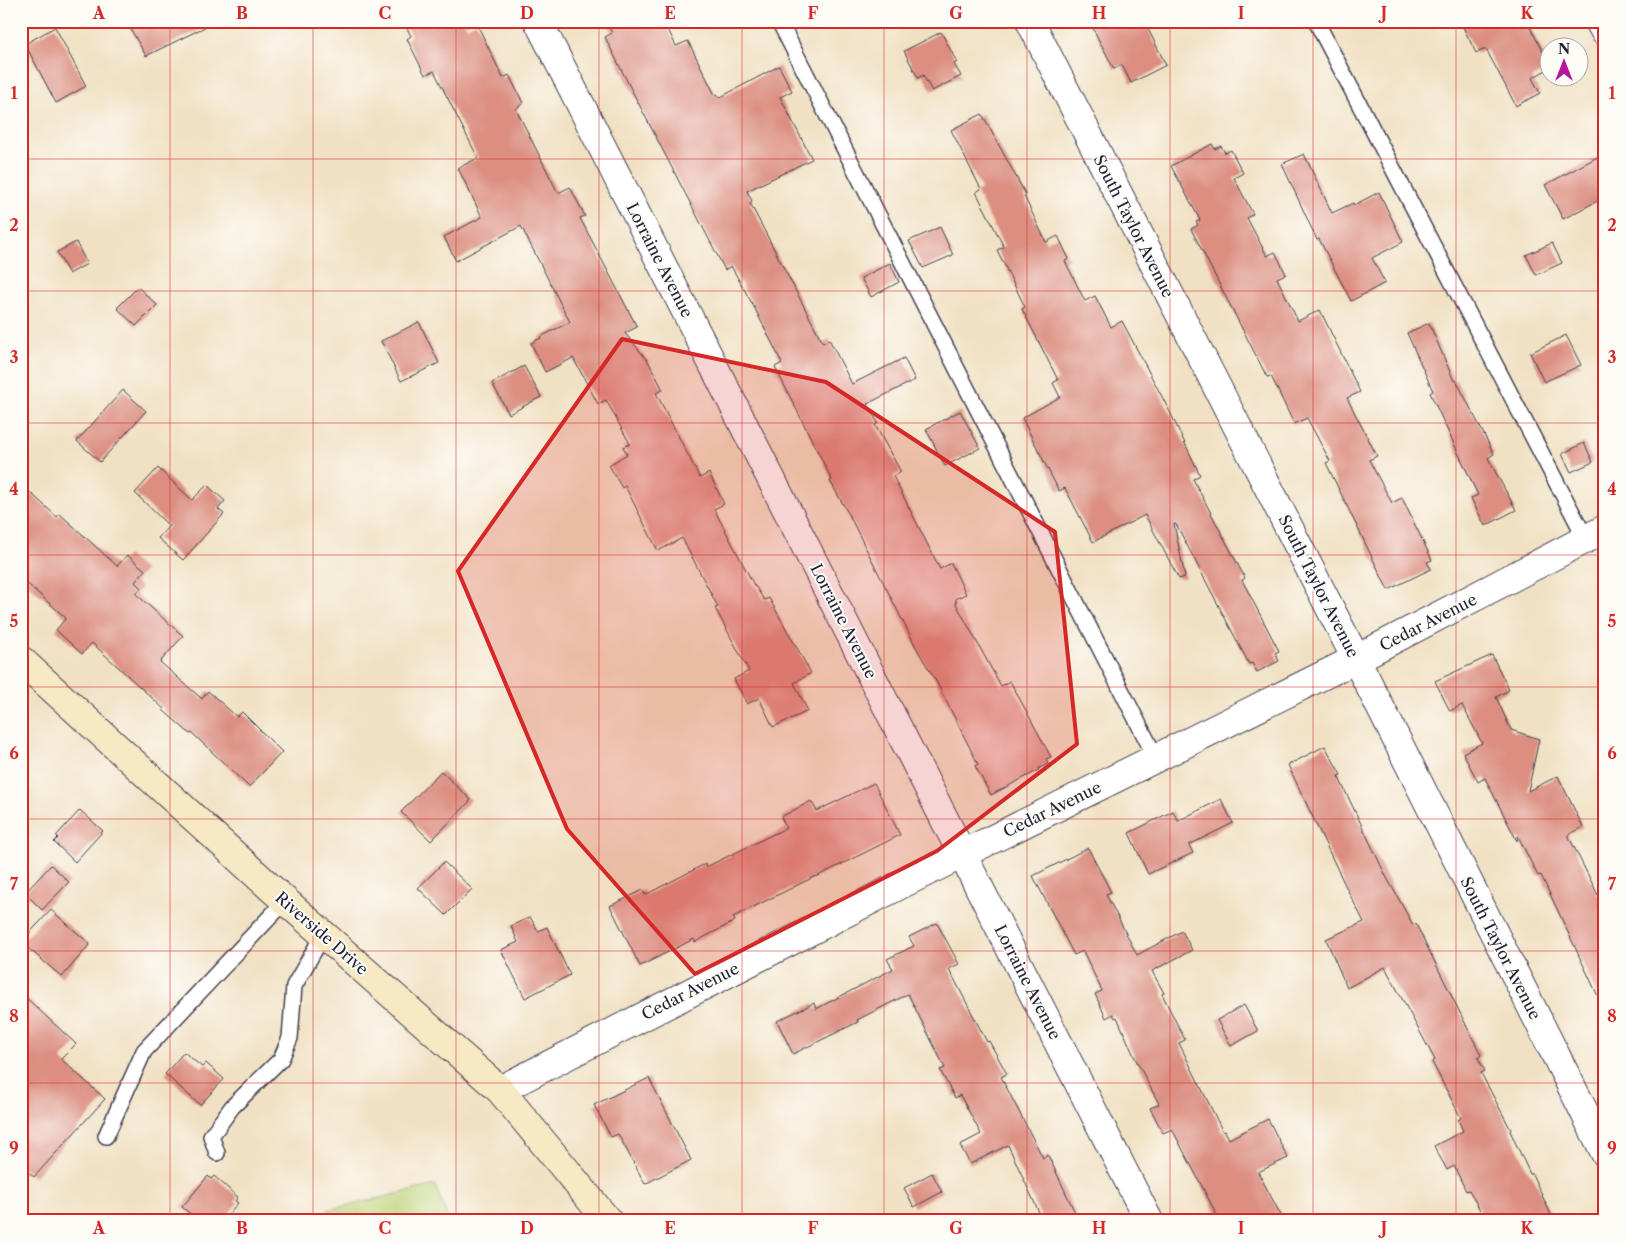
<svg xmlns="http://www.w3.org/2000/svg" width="1626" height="1242" font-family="'Libre Caslon Text',serif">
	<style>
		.green { fill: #bbd074; stroke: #6e7958 }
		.building { fill: #dc8e81 }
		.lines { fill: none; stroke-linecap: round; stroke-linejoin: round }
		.lane-casing { stroke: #413f50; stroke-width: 18 }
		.street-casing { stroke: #413f50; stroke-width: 30 }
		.secondary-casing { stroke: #413f50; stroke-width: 30 }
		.lane { stroke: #fff; stroke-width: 15 }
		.street { stroke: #fff; stroke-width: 28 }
		.secondary { stroke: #f6e9c3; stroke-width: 28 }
		.marked { fill: #d62828; fill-opacity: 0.2; stroke: #d62828; stroke-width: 4; stroke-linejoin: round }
		.grid { fill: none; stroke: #d62828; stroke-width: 1; stroke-opacity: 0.55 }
		.labels { text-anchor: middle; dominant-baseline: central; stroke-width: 4; stroke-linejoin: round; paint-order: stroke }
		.street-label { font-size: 16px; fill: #22223b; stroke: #fdfcf7 }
		.neatline { fill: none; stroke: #d62828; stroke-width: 2 }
		.grid-label { font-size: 16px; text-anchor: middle; font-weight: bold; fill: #d62828 }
	</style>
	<rect width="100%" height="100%" fill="#fdfcf7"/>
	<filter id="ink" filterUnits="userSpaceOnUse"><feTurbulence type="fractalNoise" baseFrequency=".02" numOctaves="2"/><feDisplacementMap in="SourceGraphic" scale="10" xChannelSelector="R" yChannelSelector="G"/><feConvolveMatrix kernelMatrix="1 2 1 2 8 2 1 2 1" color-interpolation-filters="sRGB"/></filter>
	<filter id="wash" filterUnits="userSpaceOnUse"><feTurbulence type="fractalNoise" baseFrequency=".0096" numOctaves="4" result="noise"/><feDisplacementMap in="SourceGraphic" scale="20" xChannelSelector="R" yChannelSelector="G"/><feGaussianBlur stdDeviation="1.12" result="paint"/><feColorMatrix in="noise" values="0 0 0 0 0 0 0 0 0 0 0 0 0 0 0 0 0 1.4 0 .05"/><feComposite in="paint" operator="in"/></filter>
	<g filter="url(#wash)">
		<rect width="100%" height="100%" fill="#f1e1c4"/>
		<path class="green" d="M435,1185l14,36h-127l6,-11z"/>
		<g id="blocks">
			<g class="building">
				<path d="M126,21h91l-71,35z"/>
				<path d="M403,21h61l3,6 9,-5 27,56 6,-3 14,28 -7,6 42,84 12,-6 15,29 -5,2 57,109 -12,6 23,28 15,29 -7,3 44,85 9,-5 15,31 -10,5 41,78h1l8,13 5,-2 42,75 -17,10 14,28 -35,16 -14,-29 -12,6 -13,-25 15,-8 -34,-63 3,-1 -36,-69 -24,13 -33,-65 -3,2 -13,-23 18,-11 -4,-7 7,-3 -24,-44 -8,4 -25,-46 -28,14 -14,-29 10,-5 -1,-1 30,-15 -49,-96 -65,35 -12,-24 38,-20 -24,-49 20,-10 -44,-87 -9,4 -18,-36 4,-3z"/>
				<path d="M606,21h58l12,25 12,-5 27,54 2,-1 2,4 60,-32 13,25 -12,6 32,62 -65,32 5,10 -2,2 73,140 6,-4 23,45 52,-26 11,22 -48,24 11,19 -3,2 26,47 -8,4 47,93 11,-6 15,31 -11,5 2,2 -2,1 46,84 9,-5 41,76 -5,2 2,5 -10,5 1,1 -48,25 -16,-29 3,-2 -41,-81 -19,-32 -70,-138 -18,-32 2,-1 -57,-113 7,-4 -28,-56 -23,-41 -6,4 -96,-185 -24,-48 7,-4z"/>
				<path d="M1089,21h55l22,44 -35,18 -9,-18 -8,4z"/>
				<path d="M1460,21h67l21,41v7l-16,9 8,15 -24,13 -30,-57 -10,4z"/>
				<path d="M55,27l31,59 -30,17 -31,-59z"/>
				<path d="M941,32l16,30 -3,2 7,12 -29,15 -9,-16 -5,3 -14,-27z"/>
				<path d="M982,114l44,81 -2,1 22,46 12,-6 11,23 -4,2 20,40 10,-5 16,31 11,-6 48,91 30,63 -7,4 52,99 -3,2 37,71 -4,2 4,8 -22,11 -5,-9 -3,1 -73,-140h-2l11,53 -6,2 -34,-64 -52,27 -28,-54 -6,3 -37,-73 38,-21 -7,-14 5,-3 -36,-71 3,-2 -28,-57 7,-3 -28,-55 5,-3 -30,-59z"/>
				<path d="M1212,144l3,5 6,-3 4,7 6,-3 12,23 -9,5 19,36 -6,4 20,38 8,-4 11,22 -9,4 21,43 22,-11 40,82 -13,6 30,58 -8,4 23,43 10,-5 30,62 -5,2 4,7 -43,21 -62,-127 4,-2 -23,-43 -13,6 -23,-48 -4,1 -76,-148 7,-4 -2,-3 4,-2 -29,-54z"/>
				<path d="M1605,153v44l-42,22 -18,-34z"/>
				<path d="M1304,154l28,59 21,-10 1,2 25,-13 24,50 -31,16 13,25 -34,18 -32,-62 -2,1 -35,-76z"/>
				<path d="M940,227l13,28 -30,13 -14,-27z"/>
				<path d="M76,242l11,22 -18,10 -12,-22z"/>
				<path d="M1552,243l10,20 -26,12 -10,-20z"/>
				<path d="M890,263l9,19 -28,15 -10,-19z"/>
				<path d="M138,287l19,18 -21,21 -19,-18z"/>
				<path d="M419,322l20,41 -38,18 -20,-40z"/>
				<path d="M1429,323l25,58 2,-1 38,74 -6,4 28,52 -31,16 -14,-28 7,-3 -48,-102 3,-2 -26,-58z"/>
				<path d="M1566,335l15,30 -37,17 -14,-29z"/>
				<path d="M524,366l17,31 -32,17 -17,-31z"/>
				<path d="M123,390l23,21 -46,51 -23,-21z"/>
				<path d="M960,411l20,37 -35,18 -19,-37z"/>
				<path d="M1584,443l9,19 -22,10 -9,-18z"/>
				<path d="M158,468l34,32 15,-15 18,16 -7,8 6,5 -41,46 -25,-22 11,-12 -34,-33z"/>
				<path d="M21,484l36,33 3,-3 57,52 10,-11 18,15 -10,12 6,6 -5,6 47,42 -23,26 42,37 6,-8 29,26 5,-5 40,40 -33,35 -57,-54 -2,1 -27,-24 1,-1 -72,-66 -10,11 -26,-24 10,-12 -45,-40z"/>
				<path d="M1492,655l17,35 -13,7 15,33 28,9 -11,52 30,-15 25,51 -15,8 30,60 7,-4v120l-64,-136 -3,1 -20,-40 -1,5 -32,-63 -7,4 -15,-29 19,-10 -20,-38 -12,6 -15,-30z"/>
				<path d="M1325,746l16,29 -3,1 48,100 27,49 3,-1 65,131 -3,3 7,13 -4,2 30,57 -1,1 20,43h2l22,47h-68l-17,-31 -3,1 -12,-25 -7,4 -13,-24 29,-15 -5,-11 3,-2 -29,-56 3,-2 -50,-93 -38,21 -21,-49 38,-17 -18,-35 -58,-122z"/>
				<path d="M441,771l30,29 -40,41 -30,-29z"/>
				<path d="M874,783l26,52 -84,42v-1l-83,41 2,4 -40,21 -1,-3 -54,27 -30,-60 33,-16 2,5 60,-31 1,3 80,-39 -5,-11 30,-16 6,10z"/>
				<path d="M1221,799l12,24 -44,22 4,8 -45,21 -19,-41 44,-22 5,10z"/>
				<path d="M80,810l23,21 -28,31 -21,-20 4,-4 -2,-2z"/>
				<path d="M1088,848l23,44 -5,2 31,61 45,-24 10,19 -40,21 12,22 -2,1 23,46 -6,3 44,89 2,-1 4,8 39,-20 20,39 -30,14 26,49h-64l-48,-92 -9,4 -13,-25 9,-4 -25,-48 -17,-39 -2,1 -2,-4 -7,4 -11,-24 7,-3 -19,-40 -9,4 -41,-79z"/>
				<path d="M444,862l28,27 -26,26 -28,-27z"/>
				<path d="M51,865l18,17 -27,28 -17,-17z"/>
				<path d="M51,910l39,34 -28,33 -41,-35z"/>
				<path d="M530,917l8,14 9,-4 23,48 -45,23 -24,-48 17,-8 -7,-16z"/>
				<path d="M937,923l22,41 -10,5 38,73 2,-1 18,33 -6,3 42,81 5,-3 31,66h-36l-35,-76 -38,19 -10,-19 21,-11 -21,-39 -5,3 -15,-28 5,-2 -37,-74 -51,26 1,2 -65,32 -16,-33 37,-18 2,6 77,-40 -6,-10 27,-13 -5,-9z"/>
				<path d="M21,993l55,51 -15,15 44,40 -71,78 -13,-11z"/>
				<path d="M1244,1005l14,26 -27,15 -14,-26z"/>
				<path d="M184,1052l18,15 4,-4 18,16 -24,26 -35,-31z"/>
				<path d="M649,1078l42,82 -46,24 -27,-50 -7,3 -17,-32z"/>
				<path d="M932,1173l10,19 -28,15 -10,-19z"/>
				<path d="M208,1176l3,3 3,-3 24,21 -3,4 3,2 -16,18h-23l-17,-14z"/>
			</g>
		</g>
	</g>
	<g filter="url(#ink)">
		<use href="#blocks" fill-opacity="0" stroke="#413f50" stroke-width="1"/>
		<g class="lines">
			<g class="lane-casing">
				<g id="lane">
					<path d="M779,21l377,737"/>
					<path d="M1316,21l270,518"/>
					<path d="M106,1136l38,-85 141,-150"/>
					<path d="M217,1153l-6,-17 21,-29 49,-48 9,-21 4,-52 29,-51"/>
				</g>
			</g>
			<g class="street-casing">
				<g id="street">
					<path d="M538,21l611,1200"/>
					<path d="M1030,21l326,638 249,494"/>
					<path d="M1599,21l6,11"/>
					<path d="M500,1090l400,-205 456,-226 249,-130"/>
				</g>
			</g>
			<g class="secondary-casing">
				<path id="secondary" d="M21,660l251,229 228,201 108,131"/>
			</g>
			<use href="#lane" class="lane"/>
			<use href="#street" class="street"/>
			<use href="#secondary" class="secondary"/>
		</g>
	</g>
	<path class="marked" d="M622,339l204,43 229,150 22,212 -140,107 -242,123 -128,-145 -109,-258z"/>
	<path class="grid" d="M170,21v1200M313,21v1200M456,21v1200M599,21v1200M742,21v1200M884,21v1200M1027,21v1200M1170,21v1200M1313,21v1200M1456,21v1200M21,159h1584M21,291h1584M21,423h1584M21,555h1584M21,687h1584M21,819h1584M21,951h1584M21,1083h1584"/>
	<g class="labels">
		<g class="street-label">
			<text transform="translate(1134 226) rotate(63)">South Taylor Avenue</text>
			<text transform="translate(660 260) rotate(63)">Lorraine Avenue</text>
			<text transform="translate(1319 586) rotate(63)">South Taylor Avenue</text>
			<text transform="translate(844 621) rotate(63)">Lorraine Avenue</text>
			<text transform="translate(1428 622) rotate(-27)">Cedar Avenue</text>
			<text transform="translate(1052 809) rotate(-26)">Cedar Avenue</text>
			<text transform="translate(322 933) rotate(41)">Riverside Drive</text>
			<text transform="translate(1501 948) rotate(63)">South Taylor Avenue</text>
			<text transform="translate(1028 982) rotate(63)">Lorraine Avenue</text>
			<text transform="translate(690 991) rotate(-27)">Cedar Avenue</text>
		</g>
	</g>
	<rect width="1626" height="1242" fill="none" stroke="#fdfcf7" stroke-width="55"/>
	<g transform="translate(1564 62)"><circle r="24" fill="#fdfcf7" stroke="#a5a5ac"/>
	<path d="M0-4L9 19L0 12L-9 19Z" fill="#b5179e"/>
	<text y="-8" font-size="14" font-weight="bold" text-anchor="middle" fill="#22223b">N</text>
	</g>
	<rect x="28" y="28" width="1570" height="1186" class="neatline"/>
	<g class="grid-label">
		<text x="99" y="19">A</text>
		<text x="242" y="19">B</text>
		<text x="385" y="19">C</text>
		<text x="527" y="19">D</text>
		<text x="670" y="19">E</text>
		<text x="813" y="19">F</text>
		<text x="956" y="19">G</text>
		<text x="1099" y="19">H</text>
		<text x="1241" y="19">I</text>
		<text x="1384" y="19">J</text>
		<text x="1527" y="19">K</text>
		<text x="14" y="99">1</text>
		<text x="1612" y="99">1</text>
		<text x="14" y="231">2</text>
		<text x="1612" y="231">2</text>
		<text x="14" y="363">3</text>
		<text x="1612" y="363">3</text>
		<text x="14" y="495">4</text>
		<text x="1612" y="495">4</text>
		<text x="14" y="627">5</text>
		<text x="1612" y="627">5</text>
		<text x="14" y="759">6</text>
		<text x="1612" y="759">6</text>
		<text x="14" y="890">7</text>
		<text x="1612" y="890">7</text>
		<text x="14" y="1022">8</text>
		<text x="1612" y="1022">8</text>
		<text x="14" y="1154">9</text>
		<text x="1612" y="1154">9</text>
		<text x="99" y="1234">A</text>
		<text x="242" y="1234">B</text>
		<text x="385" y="1234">C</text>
		<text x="527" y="1234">D</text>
		<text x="670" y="1234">E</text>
		<text x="813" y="1234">F</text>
		<text x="956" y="1234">G</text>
		<text x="1099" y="1234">H</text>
		<text x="1241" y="1234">I</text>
		<text x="1384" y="1234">J</text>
		<text x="1527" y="1234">K</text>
	</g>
</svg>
